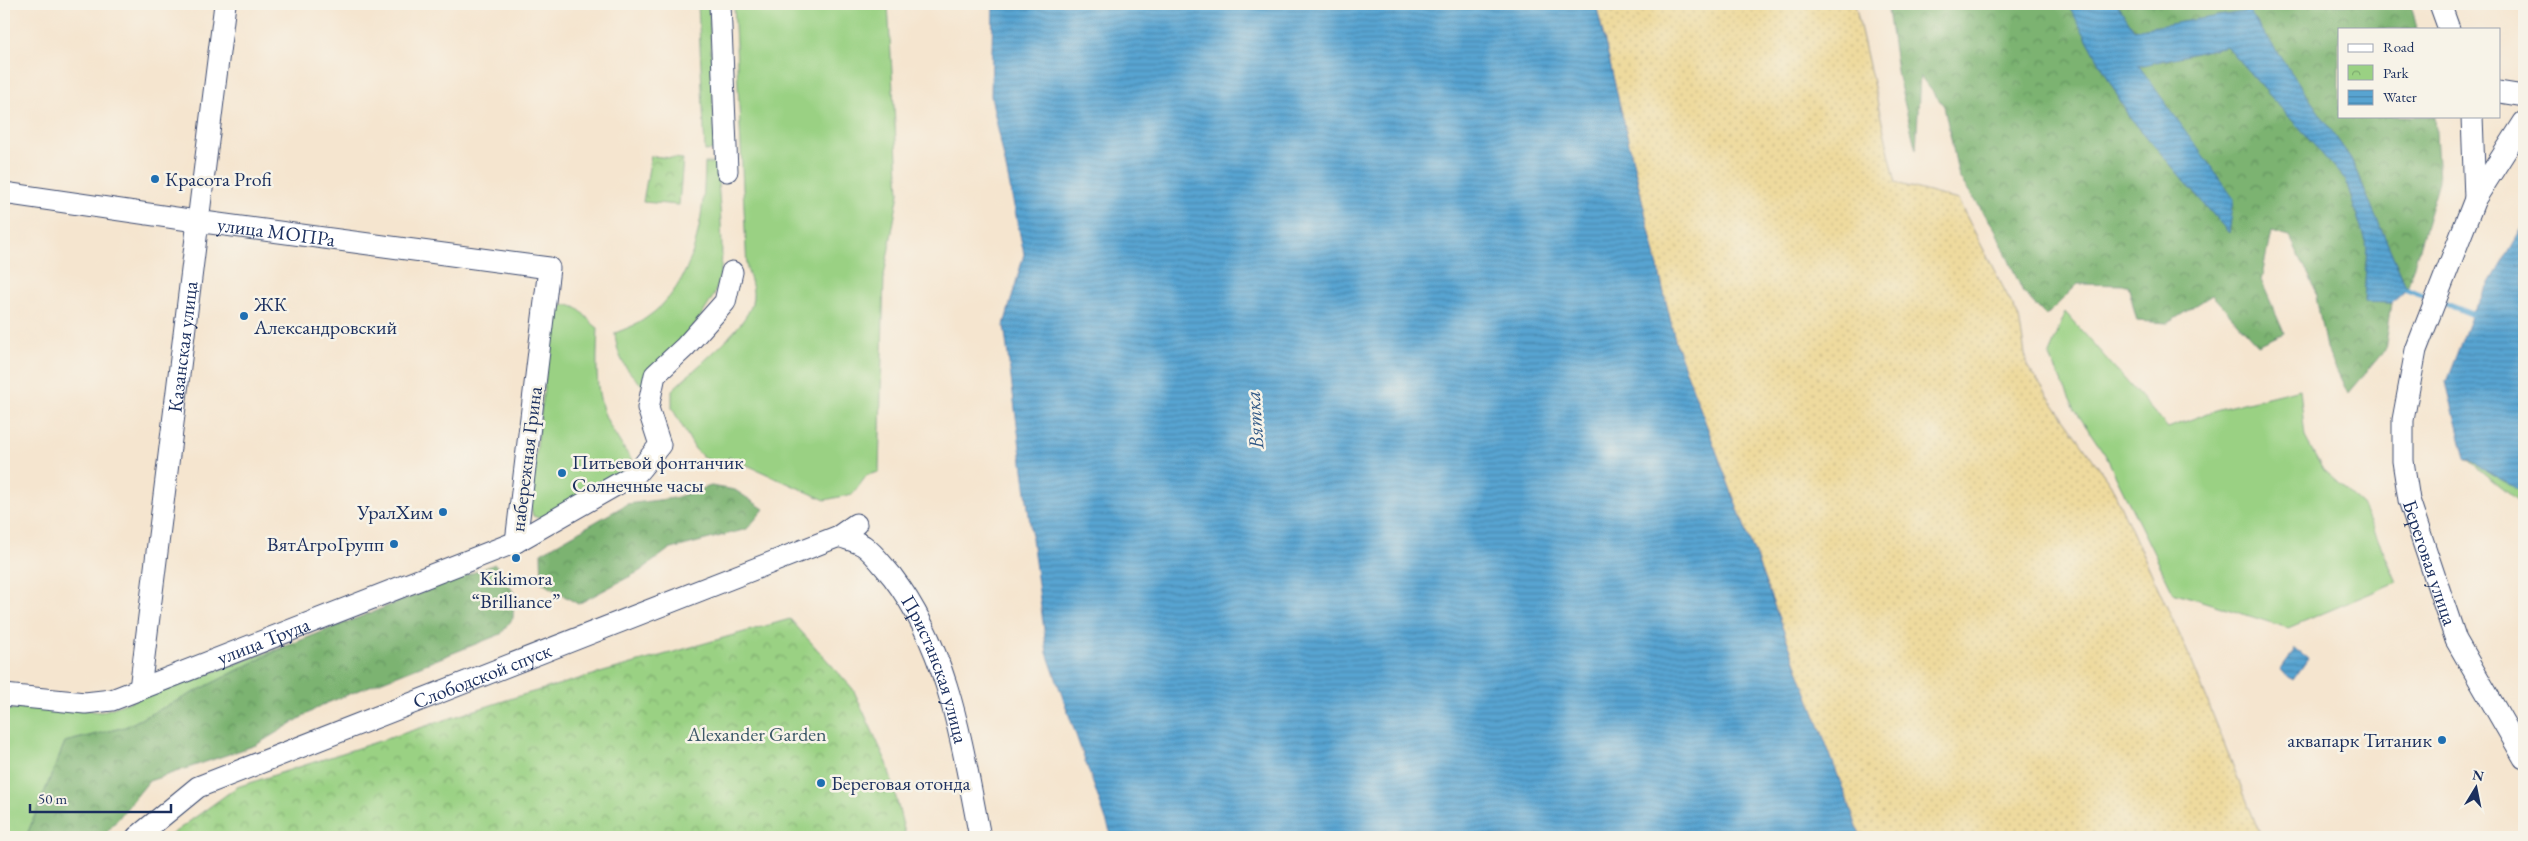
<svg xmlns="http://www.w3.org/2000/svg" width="2528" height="841" font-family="'EB Garamond',serif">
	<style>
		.grass { fill: #9ad183; stroke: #5a8070 }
		.forest { fill: url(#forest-crowns); stroke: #4b7168 }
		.wetland { fill: url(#wetland-marsh); stroke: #5a8070 }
		.sand { fill: url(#sand-dots); stroke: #84847e }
		.park { fill: url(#park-crowns); stroke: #5a8070 }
		.water { fill: url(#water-rules); stroke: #3a6a98 }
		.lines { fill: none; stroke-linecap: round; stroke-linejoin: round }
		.stream { stroke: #58a4d1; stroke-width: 5.5 }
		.minor-casing { stroke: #3c4a6f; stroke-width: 23 }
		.minor { stroke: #fff; stroke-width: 21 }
		.poi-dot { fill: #1f6fb2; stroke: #f7f3e8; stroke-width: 2 }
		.labels { text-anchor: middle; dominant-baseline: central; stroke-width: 5; stroke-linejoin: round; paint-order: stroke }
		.poi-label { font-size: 20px; fill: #1b2f5e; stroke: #f7f3e8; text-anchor: start }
		.street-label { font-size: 20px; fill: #1b2f5e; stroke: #f7f3e8 }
		.park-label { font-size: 20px; fill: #3b5867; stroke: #f7f3e8 }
		.water-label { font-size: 21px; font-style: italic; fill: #305886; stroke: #f7f3e8 }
	</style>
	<defs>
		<pattern id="forest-crowns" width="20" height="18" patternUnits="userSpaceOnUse" patternTransform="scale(1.25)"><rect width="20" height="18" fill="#7bb371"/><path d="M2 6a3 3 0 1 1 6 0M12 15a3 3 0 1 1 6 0" fill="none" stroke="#649260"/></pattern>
		<pattern id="wetland-marsh" width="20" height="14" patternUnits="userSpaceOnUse" patternTransform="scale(1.25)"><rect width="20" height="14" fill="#9ad183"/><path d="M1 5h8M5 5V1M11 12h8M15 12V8" fill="none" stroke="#7daa6e"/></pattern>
		<pattern id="sand-dots" width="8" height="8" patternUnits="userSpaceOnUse" patternTransform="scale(1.25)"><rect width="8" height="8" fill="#eeda9e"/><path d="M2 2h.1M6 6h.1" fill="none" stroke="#ccbb8a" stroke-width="1.8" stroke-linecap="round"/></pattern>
		<pattern id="park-crowns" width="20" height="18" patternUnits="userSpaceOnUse" patternTransform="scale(1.25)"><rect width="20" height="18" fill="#9ad183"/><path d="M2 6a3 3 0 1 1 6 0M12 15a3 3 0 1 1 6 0" fill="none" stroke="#7daa6e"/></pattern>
		<pattern id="water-rules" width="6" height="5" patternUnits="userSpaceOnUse" patternTransform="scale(1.25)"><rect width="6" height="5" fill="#58a4d1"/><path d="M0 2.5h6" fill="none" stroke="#4886ad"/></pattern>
	</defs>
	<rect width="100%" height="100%" fill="#f7f3e8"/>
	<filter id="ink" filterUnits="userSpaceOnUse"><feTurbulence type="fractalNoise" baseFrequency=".02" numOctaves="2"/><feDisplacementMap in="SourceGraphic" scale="10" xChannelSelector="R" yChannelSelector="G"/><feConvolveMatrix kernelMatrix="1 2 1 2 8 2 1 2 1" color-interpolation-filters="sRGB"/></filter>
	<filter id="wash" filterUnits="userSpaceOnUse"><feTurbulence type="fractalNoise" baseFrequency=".0096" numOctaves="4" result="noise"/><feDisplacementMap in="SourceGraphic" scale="20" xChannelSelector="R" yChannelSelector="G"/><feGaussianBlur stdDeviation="1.12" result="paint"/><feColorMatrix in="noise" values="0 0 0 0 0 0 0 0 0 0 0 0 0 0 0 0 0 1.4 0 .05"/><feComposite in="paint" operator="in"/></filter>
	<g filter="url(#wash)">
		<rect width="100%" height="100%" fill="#f5e5cf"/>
		<g class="grass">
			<path d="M698,4h11l6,146 -10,1z"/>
			<path d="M734,4h154l11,189 -15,83 -5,196 -12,3 -14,19 -28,6 -96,-43 -6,10 -20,-10 -8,-8 -23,-41v-18c19,-18 75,-63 80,-87 3,-12 -1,-23 -5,-34z"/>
			<path d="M705,163h12c1,33 9,88 2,118 -7,31 -55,79 -77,104 -17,-16 -25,-28 -27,-52 10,-4 22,-8 31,-15 50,-33 58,-101 59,-155z"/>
			<path d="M563,305c18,-1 22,14 35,23 -1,24 -3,51 3,75 5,21 20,41 32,59l-10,14 -78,44 -12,-4 -3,-12 21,-176 6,-18z"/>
			<path d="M2065,312l103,116 51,-19 81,-20 5,48 18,33 39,34 35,78 -109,46 -115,-36 -67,-136 -31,-46 -26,-55z"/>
			<path d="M286,646l-161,81 -60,15 -39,95h-22v-126l31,-7 66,8z"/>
		</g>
		<g class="forest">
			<path d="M1887,4h181l60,111 101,118 4,-34 -95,-133 88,-20 120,135 21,66 -3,55 28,1 -7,47 -37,44 -22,-46 -12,-62 -24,-49 -19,-5 -10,48 23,53 -26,12 -46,-50 -44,28 -31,-2 -9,-36 -50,-1 -32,32 -23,-24 -28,-63 -36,-52 -15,-71 -24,-30 -4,74 -18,-73z"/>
			<path d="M2117,4h294l6,25h-78v87h96l4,65 -32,108 -56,-130 -102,-147 -115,18z"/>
			<path d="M711,486l24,4 29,19 -17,20 -79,21 -28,21 -62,33 -36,-21 -1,-30 86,-49 47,-6z"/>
			<path d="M495,564l19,29 -1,25 -12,16 -179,71 -66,40 -107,36 -46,56h-77l39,-95 60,-15 161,-81z"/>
		</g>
		<path class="wetland" d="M2465,458l59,35v13z"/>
		<path class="sand" d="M1596,4h259l41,179 62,17 61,118 8,48 84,119 81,177 69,175h-400l-185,-493z"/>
		<g class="park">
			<path d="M651,156l32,3 -4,46 -36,-3z"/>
			<path d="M790,619l63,70 34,74 19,74h-738l69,-50 282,-91z"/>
		</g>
		<g class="water">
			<path d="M993,4h603l80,340 185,493h-749l-65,-184 -43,-328 20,-71 -33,-158z"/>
			<path d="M2068,4h49l17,26 115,-19 102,148 56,130 -15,14 -28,-1 3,-55 -21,-66 -120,-135 -87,20 95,133 -5,34 -101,-118z"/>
			<path d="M2524,225v268l-59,-35 -19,-76 26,-68z"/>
			<path d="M2295,649l13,10 -15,21 -13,-10z"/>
		</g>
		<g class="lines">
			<path class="stream" d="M2407,289l65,25"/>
		</g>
	</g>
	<g filter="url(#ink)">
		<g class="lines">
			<g class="minor-casing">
				<g id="minor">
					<path d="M720,4l7,167"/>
					<path d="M2440,4l9,25"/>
					<path d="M2499,92l25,4"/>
					<path d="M2472,116l3,83"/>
					<path id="s1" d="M2524,122l-49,77 -59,151 -13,70v41l6,39 47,140 68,118"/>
					<path id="s2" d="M4,193l192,28 353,47 -33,274"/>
					<path id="s3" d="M839,536c7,3 18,5 25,10 10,7 20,21 28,30 58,76 70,170 88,261"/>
					<path id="s4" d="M140,689l85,-685"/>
					<path id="s5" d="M4,695l81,8 27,-3 404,-158 121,-69 23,-28 -12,-37 7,-33 30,-28 40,-45 7,-30"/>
					<path id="s6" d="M137,837l61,-50 641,-251 17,-12"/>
				</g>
			</g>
			<use href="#minor" class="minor"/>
		</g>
	</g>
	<g class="poi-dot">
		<circle cx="155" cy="179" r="5"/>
		<circle cx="244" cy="316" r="5"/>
		<circle cx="562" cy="473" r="5"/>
		<circle cx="443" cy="512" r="5"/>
		<circle cx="394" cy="544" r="5"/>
		<circle cx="516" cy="558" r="5"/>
		<circle cx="2442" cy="740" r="5"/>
		<circle cx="821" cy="783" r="5"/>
	</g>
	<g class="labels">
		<g class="poi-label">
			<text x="165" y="179">Красота Profi</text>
			<text x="254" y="304">ЖК<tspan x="254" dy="23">Александровский</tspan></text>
			<text x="572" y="462">Питьевой фонтанчик<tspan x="572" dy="23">Солнечные часы</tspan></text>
			<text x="433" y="512" text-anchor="end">УралХим</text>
			<text x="384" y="544" text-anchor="end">ВятАгроГрупп</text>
			<text x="516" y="578" text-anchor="middle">Kikimora<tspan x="516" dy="23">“Brilliance”</tspan></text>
			<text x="2432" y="740" text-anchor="end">аквапарк Титаник</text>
			<text x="831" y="783">Береговая отонда</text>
		</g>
		<g class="street-label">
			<text stroke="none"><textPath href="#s2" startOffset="275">улица МОПРа</textPath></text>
			<text stroke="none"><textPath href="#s4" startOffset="345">Казанская улица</textPath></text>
			<text transform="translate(526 459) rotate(-83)">набережная Грина</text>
			<text stroke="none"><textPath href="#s1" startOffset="471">Береговая улица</textPath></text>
			<text stroke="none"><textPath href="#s5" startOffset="271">улица Труда</textPath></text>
			<text stroke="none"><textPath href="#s3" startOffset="172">Пристанская улица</textPath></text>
			<text stroke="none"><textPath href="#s6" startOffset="384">Слободской спуск</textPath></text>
		</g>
		<g class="park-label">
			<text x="757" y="734">Alexander Garden</text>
		</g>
		<g class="water-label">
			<text transform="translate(1254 420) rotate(-94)">Вятка</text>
		</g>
	</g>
	<rect width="2528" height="841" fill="none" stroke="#f7f3e8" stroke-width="20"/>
	<rect x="2338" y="28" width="162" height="90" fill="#f7f3e8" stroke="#9fa5b1"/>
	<rect x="2348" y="44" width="25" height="8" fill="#ffffff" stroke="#9fa5b1"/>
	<text x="2383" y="52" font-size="15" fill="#1b2f5e">Road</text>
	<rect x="2348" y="65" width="25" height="15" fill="url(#park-crowns)" stroke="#9fa5b1"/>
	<text x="2383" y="78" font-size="15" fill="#1b2f5e">Park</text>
	<rect x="2348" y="90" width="25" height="15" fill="url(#water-rules)" stroke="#9fa5b1"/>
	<text x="2383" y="102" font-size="15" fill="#1b2f5e">Water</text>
	<g transform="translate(2476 788) rotate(10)" stroke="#f7f3e8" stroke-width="4" paint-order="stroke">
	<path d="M0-4L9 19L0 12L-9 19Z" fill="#1b2f5e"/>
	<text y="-8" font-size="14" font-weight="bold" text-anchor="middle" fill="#1b2f5e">N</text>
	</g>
	<path d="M30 804v8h141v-8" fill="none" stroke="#1b2f5e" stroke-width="2.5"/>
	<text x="38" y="804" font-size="15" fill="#1b2f5e" stroke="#f7f3e8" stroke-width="4" paint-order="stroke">50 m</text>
</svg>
